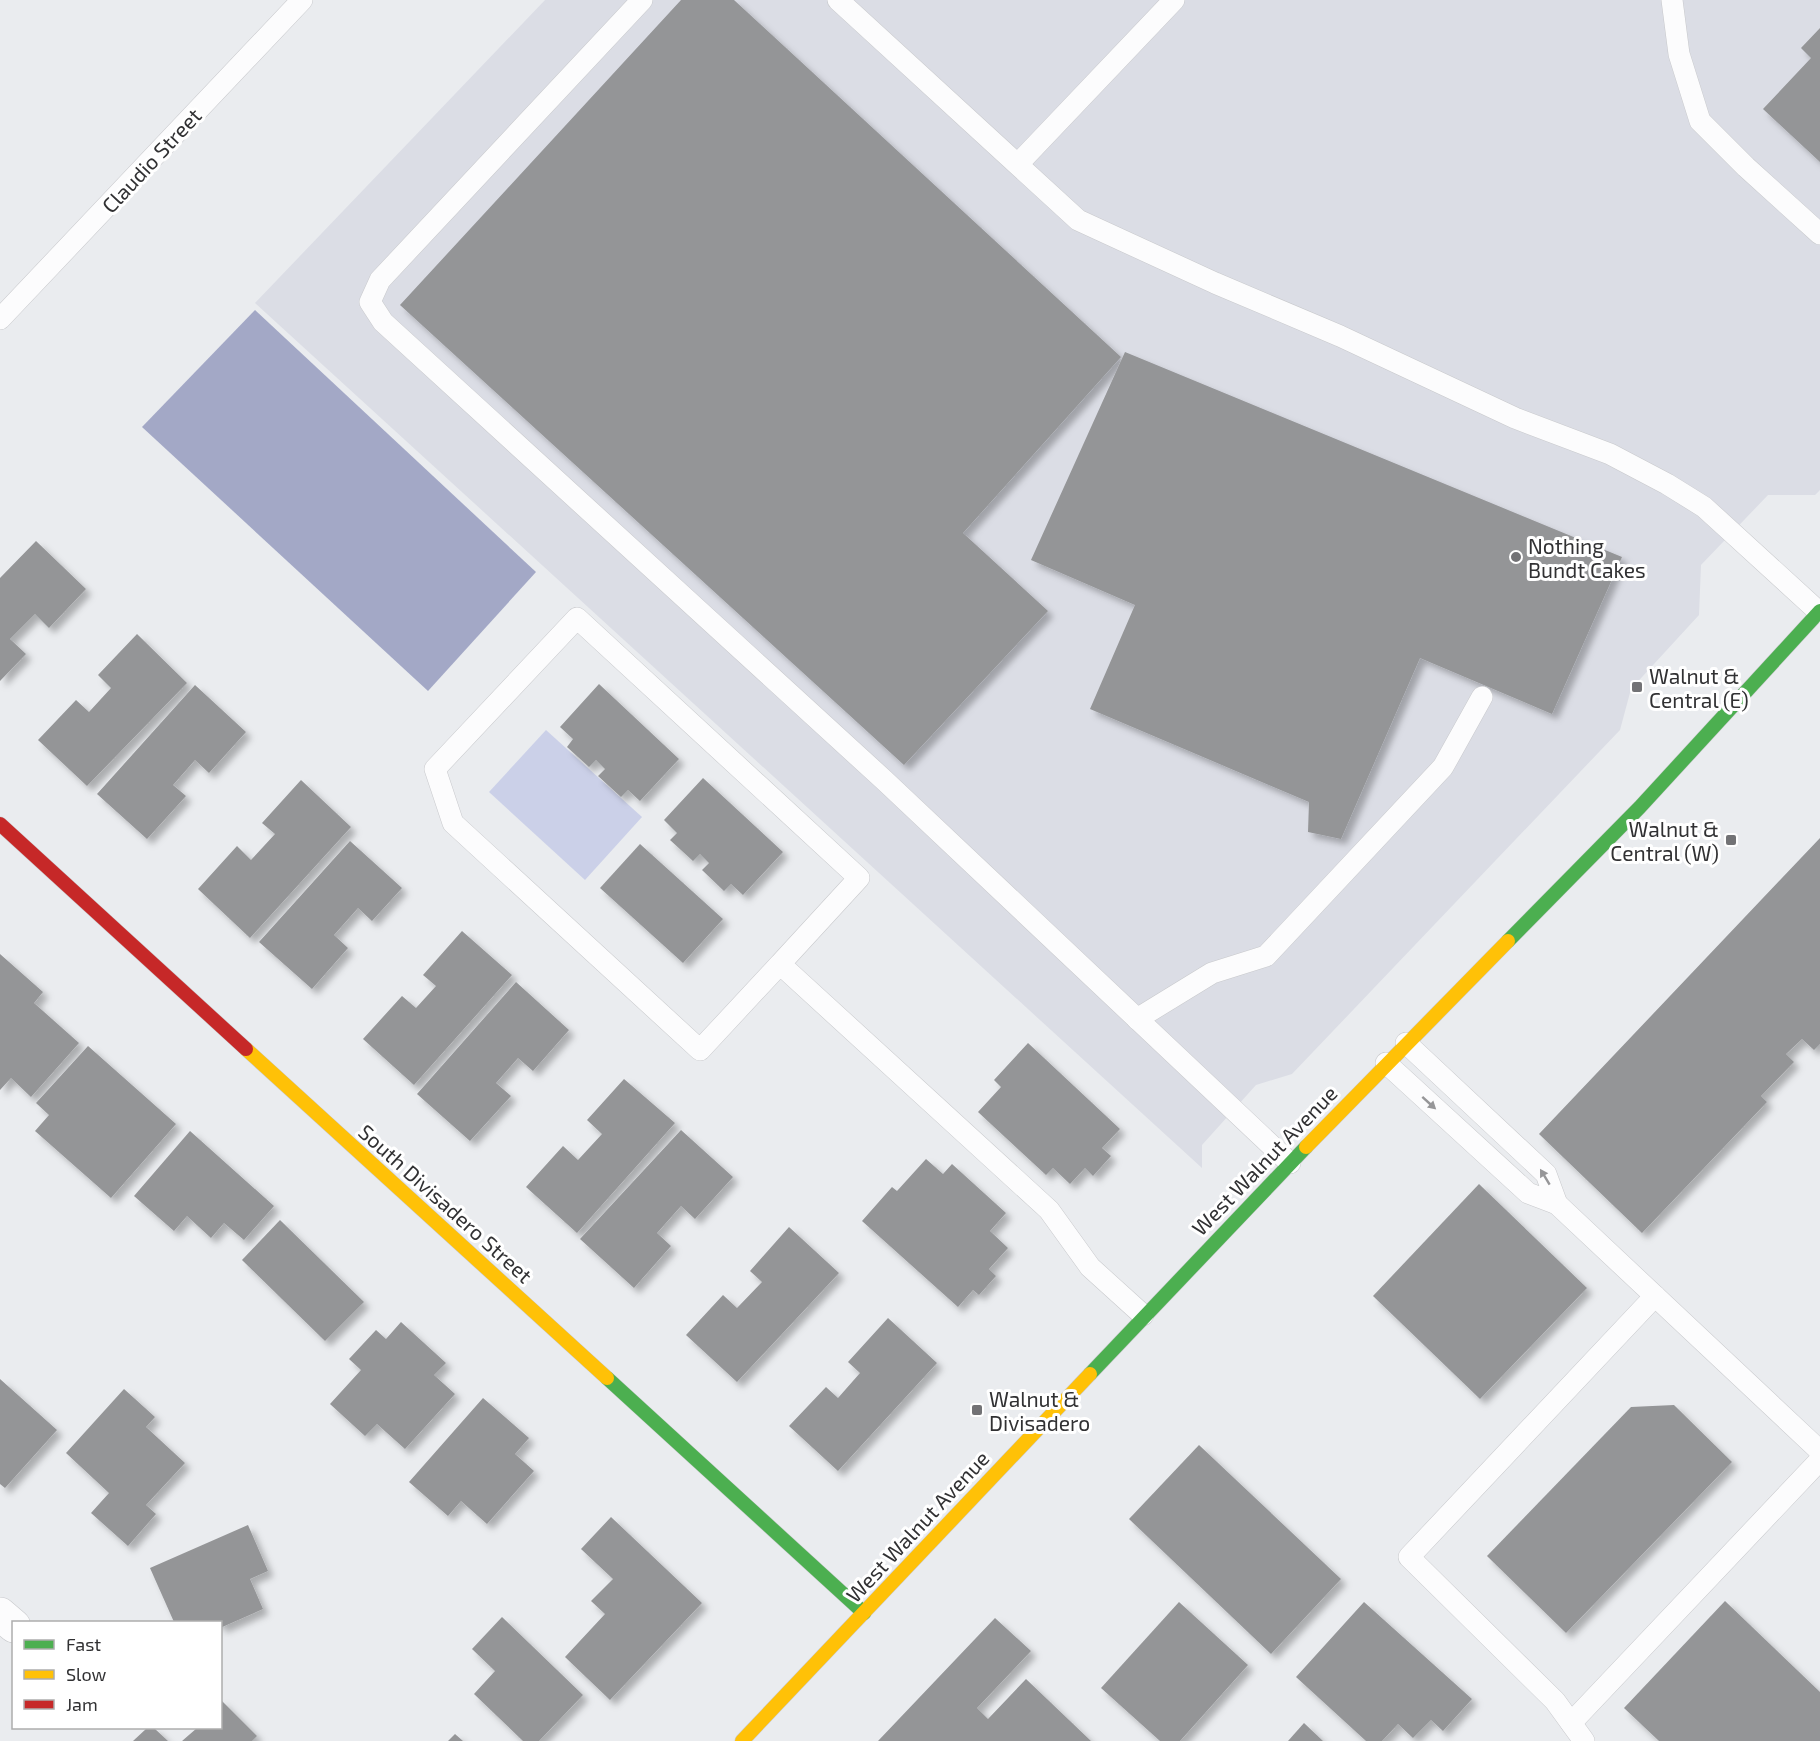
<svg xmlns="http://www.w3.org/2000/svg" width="1820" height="1741" font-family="'Exo 2',sans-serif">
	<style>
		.built { fill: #dbdde5 }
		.green { fill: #cbd0e8 }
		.water { fill: #a3a8c6 }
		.building { fill: #949597; filter: url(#shadow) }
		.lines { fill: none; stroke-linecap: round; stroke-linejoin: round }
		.lane-casing { stroke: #c8c9cc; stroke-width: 22 }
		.street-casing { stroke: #c8c9cc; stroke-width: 34 }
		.fast-casing { stroke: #c8c9cc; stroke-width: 15 }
		.slow-casing { stroke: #c8c9cc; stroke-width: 15 }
		.jam-casing { stroke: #c8c9cc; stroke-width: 15 }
		.lane { stroke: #fcfcfd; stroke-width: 21 }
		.street { stroke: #fcfcfd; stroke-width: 33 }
		.fast { stroke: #4caf50; stroke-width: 14 }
		.slow { stroke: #ffc107; stroke-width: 14 }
		.jam { stroke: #c62828; stroke-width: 14 }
		.oneway { fill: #969698 }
		.poi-dot { fill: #727275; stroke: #fff; stroke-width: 2 }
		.labels { text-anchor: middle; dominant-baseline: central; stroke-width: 6; stroke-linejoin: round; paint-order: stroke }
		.street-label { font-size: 21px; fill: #313133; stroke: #fff }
		.poi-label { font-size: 21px; fill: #313133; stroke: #fff; text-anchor: start }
	</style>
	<defs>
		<filter id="shadow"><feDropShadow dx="5.5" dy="5.5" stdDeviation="3" flood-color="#0004"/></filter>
	</defs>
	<rect width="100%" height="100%" fill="#eaecef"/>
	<path class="built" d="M545,0h1275v490l-5,5h-47l-67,70 -2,50 -68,74 -11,41 -328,344 -36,11 -54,60v23l-947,-865z"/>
	<path class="green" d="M546,730l96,87 -57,63 -96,-88z"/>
	<path class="water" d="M255,310l281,262 -108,119 -286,-264z"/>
	<g class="building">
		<path d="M681,0h53l387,357 -158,176 85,78 -144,154 -504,-460z"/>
		<path d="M1820,28v134l-57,-53 48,-51 -10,-10z"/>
		<path d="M1125,352l497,205 -70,157 -132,-56 -79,181 -33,-7 1,-30 -219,-93 45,-104 -104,-45z"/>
		<path d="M36,541l50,48 -37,39 -14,-14 -25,25 16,15 -26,27v-103z"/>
		<path d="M137,634l50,49 -100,103 -49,-46 38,-40 13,12 22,-24 -13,-13z"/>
		<path d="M599,684l80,75 -39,42 -12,-11 -7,7 -23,-21 7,-7 -9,-9 -7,7 -22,-20 6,-8 -13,-12z"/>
		<path d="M195,685l51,47 -37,41 -14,-13 -22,25 13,11 -39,43 -50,-45z"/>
		<path d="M703,778l80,74 -40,43 -12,-11 -7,7 -22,-21 7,-7 -9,-9 -7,7 -23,-21 7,-7 -13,-13z"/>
		<path d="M301,780l50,47 -101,111 -52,-49 39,-43 14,14 24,-26 -13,-11z"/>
		<path d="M1820,838v206l-6,6 -12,-11 -16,15 8,8 -33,34 6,6 -125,131 -103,-99z"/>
		<path d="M350,841l52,47 -30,33 -14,-13 -24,27 14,13 -36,41 -53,-47z"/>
		<path d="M640,844l83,75 -40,44 -83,-75z"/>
		<path d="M462,931l50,44 -98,110 -51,-46 39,-43 14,12 20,-22 -13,-11z"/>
		<path d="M0,954l43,38 -9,11 45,40 -48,54 -20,-19 -11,12z"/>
		<path d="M516,982l53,48 -36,41 -15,-13 -22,25 15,13 -41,45 -53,-47z"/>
		<path d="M1028,1043l92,86 -18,19 9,8 -18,20 -8,-8 -15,16 -17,-16 -7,7 -68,-63 23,-25 -7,-7z"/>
		<path d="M88,1046l88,78 -65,74 -76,-67 14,-16 -13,-12z"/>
		<path d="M624,1079l51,44 -98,110 -51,-46 37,-41 15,14 24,-26 -15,-14z"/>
		<path d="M681,1130l52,47 -38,42 -14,-13 -24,27 14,13 -37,42 -54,-49z"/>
		<path d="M190,1131l84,75 -30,34 -20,-17 -13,15 -24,-22 -13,15 -40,-35z"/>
		<path d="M926,1159l17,15 9,-10 54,49 -16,18 18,17 -19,21 7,7 -17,19 -6,-5 -15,17 -96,-86 30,-34 5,4z"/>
		<path d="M1479,1184l108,104 -107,111 -107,-103z"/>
		<path d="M280,1220l84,82 -39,39 -83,-81z"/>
		<path d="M789,1227l50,46 -102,109 -51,-47 37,-40 14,13 25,-26 -12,-11z"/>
		<path d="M888,1318l49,45 -99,108 -49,-45 37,-39 12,11 22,-25 -12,-11z"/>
		<path d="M401,1322l45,41 -12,12 21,19 -50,55 -28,-25 -12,12 -35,-32 31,-34 -12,-11 27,-29 10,9z"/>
		<path d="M0,1379l57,51 -52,58 -5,-4z"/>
		<path d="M124,1389l31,28 -9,10 39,36 -39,42 10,9 -28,32 -37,-33 18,-20 -43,-40z"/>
		<path d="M483,1398l46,40 -14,16 19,17 -47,53 -26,-23 -13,15 -39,-34z"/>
		<path d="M1674,1405l58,57 -166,171 -79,-77 144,-149z"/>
		<path d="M1199,1445l142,134 -70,75 -142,-135z"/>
		<path d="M611,1517l91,86 -92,97 -45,-43 40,-43 -14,-13 22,-22 -32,-30z"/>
		<path d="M248,1525l20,46 -18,8 13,30 -43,19v-6h-46l-24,-54z"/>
		<path d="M1725,1601l95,91v49h-161l-35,-33z"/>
		<path d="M1179,1602l69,63 -68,76h-20l-59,-53z"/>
		<path d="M1364,1602l108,97 -29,32 -12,-11 -18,18 -15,-14 -16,17h-16l-70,-64z"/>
		<path d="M502,1617l81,78 -44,46h-16l-49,-47 21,-23 -23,-22z"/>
		<path d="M995,1618l36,33 -54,57 11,11 38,-40 65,62h-213z"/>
		<path d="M220,1699l37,37 -5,5h-70l15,-13h23z"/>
		<path d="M1304,1723l19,18h-35z"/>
		<path d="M147,1728h7l14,13h-35z"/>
		<path d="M455,1734l8,7h-15z"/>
	</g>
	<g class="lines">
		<g class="lane-casing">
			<g id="lane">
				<path d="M642,0l-262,280 -10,22 13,20 501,458 406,383"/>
				<path d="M838,0l240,220 137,63 125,53 175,82 95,36 57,30 37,23 115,105"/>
				<path d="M1672,0l7,54 21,67 46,46 74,67"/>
				<path d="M1018,164l156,-164"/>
				<path d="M0,319l302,-319"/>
				<path d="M780,964l79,-86 -282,-260 -142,151 18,54 247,227 80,-86 269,246 41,57 53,48"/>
				<path d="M1137,1019l75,-46 54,-17 177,-189 39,-70"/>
				<path d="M1386,1063l142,130 29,11 -11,-30 -140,-131"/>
				<path d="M1557,1204l263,247"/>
				<path d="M1571,1723l249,-263"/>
				<path d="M1584,1741l-29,-40 -146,-144 246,-261"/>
			</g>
		</g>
		<g class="street-casing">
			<path id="street" d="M0,1614l14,12"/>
		</g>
		<g class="fast-casing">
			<g id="fast">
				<path d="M1508,941l132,-134 180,-196"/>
				<path d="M1090,1374l216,-227"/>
				<path d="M607,1378l257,235"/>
			</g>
		</g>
		<g class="slow-casing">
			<g id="slow">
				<path d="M246,1049l361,329"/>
				<path d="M1306,1147l202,-206"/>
				<path d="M742,1741l348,-367"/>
			</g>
		</g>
		<g class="jam-casing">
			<path id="jam" d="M0,824l246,225"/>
		</g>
		<use href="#lane" class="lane"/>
		<use href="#street" class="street"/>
		<use href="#fast" class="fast"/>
		<use href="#slow" class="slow"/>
		<use href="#jam" class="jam"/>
	</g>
	<defs><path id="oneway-solid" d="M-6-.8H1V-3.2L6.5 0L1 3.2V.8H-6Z" transform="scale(1.5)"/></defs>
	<g class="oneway">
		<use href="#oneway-solid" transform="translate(1429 1103) rotate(42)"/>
		<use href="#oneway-solid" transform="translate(1545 1177) rotate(-121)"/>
	</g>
	<g class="poi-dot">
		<circle cx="1516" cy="557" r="6"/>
		<rect x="1631" y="681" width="12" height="12" rx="3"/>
		<rect x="1725" y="834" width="12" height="12" rx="3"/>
		<rect x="971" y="1404" width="12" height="12" rx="3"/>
	</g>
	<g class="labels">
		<g class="street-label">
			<text transform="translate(151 160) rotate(-47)">Claudio Street</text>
			<text transform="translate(1264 1160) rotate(-46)">West Walnut Avenue</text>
			<text transform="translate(446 1203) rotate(42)">South Divisadero Street</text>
			<text transform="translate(917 1526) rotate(-47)">West Walnut Avenue</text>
		</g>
		<g class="poi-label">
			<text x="1528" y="545">Nothing<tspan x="1528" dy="24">Bundt Cakes</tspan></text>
			<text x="1649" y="675">Walnut &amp;<tspan x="1649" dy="24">Central (E)</tspan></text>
			<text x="1719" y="828" text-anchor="end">Walnut &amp;<tspan x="1719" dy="24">Central (W)</tspan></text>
			<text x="989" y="1398">Walnut &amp;<tspan x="989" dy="24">Divisadero</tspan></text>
		</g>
	</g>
	<rect x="12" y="1621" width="210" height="108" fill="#ffffff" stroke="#adadad" stroke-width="1.5"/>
	<rect x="24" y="1640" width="30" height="9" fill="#4caf50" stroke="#adadad" stroke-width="1.5"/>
	<text x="66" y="1651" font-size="18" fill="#313133">Fast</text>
	<rect x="24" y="1670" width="30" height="9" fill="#ffc107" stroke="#adadad" stroke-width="1.5"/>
	<text x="66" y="1681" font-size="18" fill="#313133">Slow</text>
	<rect x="24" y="1700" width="30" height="9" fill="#c62828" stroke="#adadad" stroke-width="1.5"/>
	<text x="66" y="1711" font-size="18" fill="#313133">Jam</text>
</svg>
